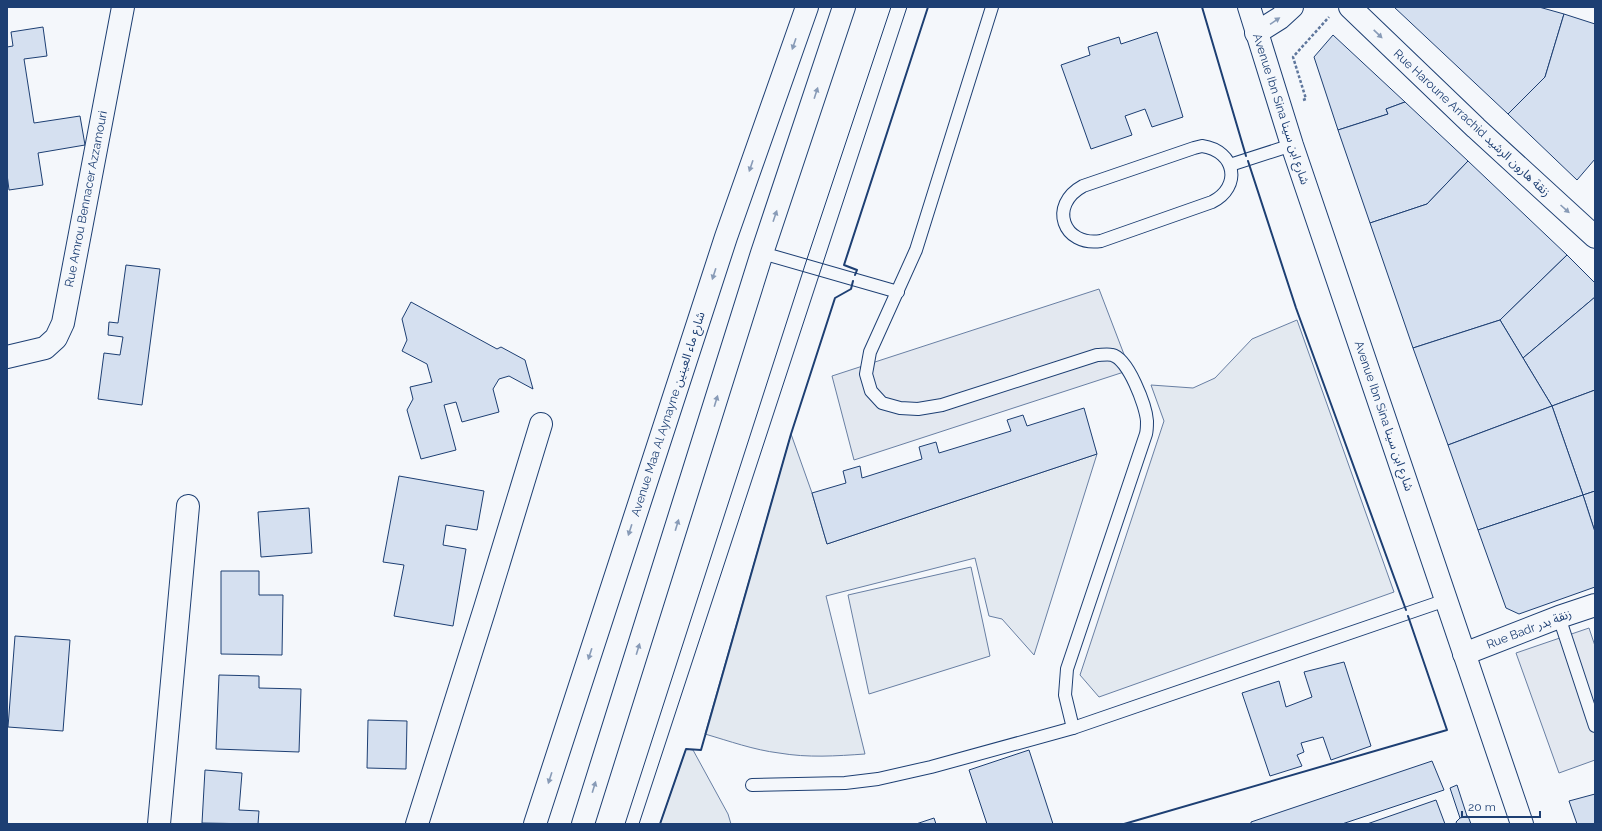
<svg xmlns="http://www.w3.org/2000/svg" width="1602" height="831" font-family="Raleway,'Noto Sans Arabic',sans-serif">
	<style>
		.green { fill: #e3e9f0; stroke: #687fa3 }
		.parking { fill: #e3e8f0; stroke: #687fa3 }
		.building { fill: #d5e0f0; stroke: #1d3f73 }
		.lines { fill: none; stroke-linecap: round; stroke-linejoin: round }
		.lane-casing { stroke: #1d3f73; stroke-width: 14 }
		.street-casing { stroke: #1d3f73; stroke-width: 24 }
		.secondary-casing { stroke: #1d3f73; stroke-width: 24 }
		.path { stroke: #5e769c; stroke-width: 2.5; stroke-dasharray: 3 2; stroke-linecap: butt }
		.lane { stroke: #f4f7fb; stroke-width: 12 }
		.street { stroke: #f4f7fb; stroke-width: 22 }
		.secondary { stroke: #f4f7fb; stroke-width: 22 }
		.tram { stroke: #1d3f73; stroke-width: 1 }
		.wall { stroke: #1d3f73; stroke-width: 2 }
		.oneway { fill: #889bb7 }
		.labels { text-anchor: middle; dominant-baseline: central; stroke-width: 3; stroke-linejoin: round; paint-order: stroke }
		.street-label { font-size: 12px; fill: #1d3f73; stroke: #f4f7fb }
	</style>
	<rect width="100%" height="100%" fill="#f4f7fb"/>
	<g class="green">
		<path d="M1297,320l97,272 -295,105 -19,-22 84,-254 -13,-36 42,3 22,-10 37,-39z"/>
		<path d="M791,434l21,59 15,51 270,-90 -63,201 -32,-36 -13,-3 -14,-58 -149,38 39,158c-29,2 -57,4 -86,-1 -25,-3 -50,-12 -74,-19z"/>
		<path d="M971,567l19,89 -121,38 -21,-99z"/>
		<path d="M686,749l7,1 35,64 3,10h-71z"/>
	</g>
	<g class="parking">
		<path d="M1099,289l31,81 -276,90 -22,-84z"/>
		<path d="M1589,628l6,18v114l-36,13 -43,-120z"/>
	</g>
	<g class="building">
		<path d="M1394,7h145l25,7 -19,63 -37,37z"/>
		<path d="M1564,14l31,10v135l-18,21 -69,-66 37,-37z"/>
		<path d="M43,27l4,29 -23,3 10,64 46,-7 5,29 -47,8 5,32 -34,5 -2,-16v-127l6,-1 -2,-14z"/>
		<path d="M1157,32l26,85 -31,10 -7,-18 -20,7 7,19 -41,14 -30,-84 29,-10 -2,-8 31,-10 2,7z"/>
		<path d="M1333,35l72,67 -19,7 2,5 -50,16 -24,-73z"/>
		<path d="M1405,102l63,59 -41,43 -57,19 -32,-93 50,-16 -2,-5z"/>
		<path d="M1468,161l99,94 -67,65 -87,28 -43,-125 57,-19z"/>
		<path d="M1567,255l28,28v14l-72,61 -23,-38z"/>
		<path d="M126,265l34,4 -18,136 -44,-6 6,-46 16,2 3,-18 -15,-2 1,-13 9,1z"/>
		<path d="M1595,297v93l-43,16 -29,-48z"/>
		<path d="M411,302l86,47 4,-2 24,13 8,29 -24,-13 -10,3 -6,10 6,23 -37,10 -6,-20 -12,3 12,45 -35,9 -14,-49 6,-11 -3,-12 22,-5 -5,-18 -25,-13 5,-11 -5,-21z"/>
		<path d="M1500,320l52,86 -104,39 -35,-97z"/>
		<path d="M1595,390v101l-12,4 -31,-89z"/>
		<path d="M1552,406l31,89 -105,35 -30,-85z"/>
		<path d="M1084,408l13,46 -270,90 -15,-51 34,-10 -3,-12 17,-5 2,12 60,-19 -3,-12 17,-5 3,11 72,-22 -4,-11 16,-5 4,11z"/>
		<path d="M399,476l85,15 -7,39 -31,-5 -3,20 23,4 -13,77 -59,-10 10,-51 -21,-3z"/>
		<path d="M1595,491v41l-12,-37z"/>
		<path d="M1583,495l12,37v55l-76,27 -13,-6 -28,-78z"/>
		<path d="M309,508l3,45 -51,4 -3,-45z"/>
		<path d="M221,571h38v24h24l-1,60 -61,-1z"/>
		<path d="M15,636l55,4 -7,91 -55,-4z"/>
		<path d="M1344,662l27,84 -40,14 -8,-23 -22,6 3,9 -7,3 5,11 -32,10 -28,-83 37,-12 7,26 26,-10 -8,-25z"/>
		<path d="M219,675l40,1v12l42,1 -2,63 -83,-3z"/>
		<path d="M368,720l39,1 -1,48 -39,-1z"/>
		<path d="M1029,750l24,74h-66l-18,-54z"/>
		<path d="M1432,761l12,29 -102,34h-91v-2z"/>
		<path d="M205,770l37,3 -3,37 20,1 -1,13 -56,-1z"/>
		<path d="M1457,785l10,31 -7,2 -10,-30z"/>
		<path d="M1595,794v30h-18l-8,-23z"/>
		<path d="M1436,800l9,24h-78z"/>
		<path d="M1468,816l3,8h-14l-1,-2 4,-4z"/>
		<path d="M934,818l2,6h-20z"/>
	</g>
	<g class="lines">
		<g class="lane-casing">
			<g id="lane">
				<path d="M992,7l-76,243 -46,102 -4,22 5,17 11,12 18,5 18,1 24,-4 155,-50c4,0 11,-1 15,0 16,3 34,51 35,66 0,4 0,9 -1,13l-79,235 -2,26 8,33"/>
				<path d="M1202,146c34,5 40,41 10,56l-111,39c-38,6 -53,-36 -18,-55l111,-38z"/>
				<path d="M1230,165l62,-20"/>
				<path d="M762,253l136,39"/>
				<path d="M1559,617l36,109"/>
				<path d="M752,785l93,-2 33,-4 53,-12 142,-39 373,-128"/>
			</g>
		</g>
		<g class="street-casing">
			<g id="street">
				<path d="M1350,7l126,121 119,109"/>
				<path d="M7,357l38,-9 11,-10 7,-15 60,-316"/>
				<path d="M1464,654l95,-37 36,-12"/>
				<path d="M159,824l29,-318"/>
				<path d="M417,824l68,-216 56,-184"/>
			</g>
		</g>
		<g class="secondary-casing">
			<g id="secondary">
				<path d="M1249,7l43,138 230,679"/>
				<path d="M1256,33l24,-15 12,-11"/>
				<path d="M535,824l191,-587 81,-230"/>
				<path d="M583,824l179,-571 82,-246"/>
			</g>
		</g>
		<path class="path" d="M1303,100l3,-1 -13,-42 36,-40"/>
		<use href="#lane" class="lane"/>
		<use href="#street" class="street"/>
		<use href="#secondary" class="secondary"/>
		<g class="tram">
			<path d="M625,824l180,-559 86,-258"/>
			<path d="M639,824l268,-817"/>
		</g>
		<g class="wall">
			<path d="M1202,7l44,149"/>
			<path d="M1248,161l48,147 110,302"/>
			<path d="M855,275l2,-5 -13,-5 84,-258"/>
			<path d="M660,824l26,-75 15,1 90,-316 44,-136 16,-9 2,-8"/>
			<path d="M1124,824l323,-94 -39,-114"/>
		</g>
	</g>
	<defs><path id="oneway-solid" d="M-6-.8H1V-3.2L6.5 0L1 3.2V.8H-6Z"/></defs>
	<g class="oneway">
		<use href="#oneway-solid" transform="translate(1275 21) rotate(-34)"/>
		<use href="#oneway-solid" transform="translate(1378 34) rotate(44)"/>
		<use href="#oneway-solid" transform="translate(794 44) rotate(109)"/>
		<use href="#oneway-solid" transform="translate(816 93) rotate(-72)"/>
		<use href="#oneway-solid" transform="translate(751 166) rotate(109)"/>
		<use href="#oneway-solid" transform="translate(1565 209) rotate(42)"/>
		<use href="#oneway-solid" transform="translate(775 216) rotate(-71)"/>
		<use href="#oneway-solid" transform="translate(714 274) rotate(108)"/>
		<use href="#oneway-solid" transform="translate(716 401) rotate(-73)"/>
		<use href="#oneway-solid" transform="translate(677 525) rotate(-73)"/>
		<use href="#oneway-solid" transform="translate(630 530) rotate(108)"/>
		<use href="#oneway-solid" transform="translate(638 649) rotate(-73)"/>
		<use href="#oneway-solid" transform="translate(590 654) rotate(108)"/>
		<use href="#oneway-solid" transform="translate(550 778) rotate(108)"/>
		<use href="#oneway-solid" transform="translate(594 787) rotate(-73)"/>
	</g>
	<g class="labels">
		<g class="street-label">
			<text transform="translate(1281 109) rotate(72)">Avenue Ibn Sina شارع ابن سينا</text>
			<text transform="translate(1472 123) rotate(43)">Rue Haroune Arrachid زنقة هارون الرشيد</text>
			<text transform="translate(86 199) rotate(-79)">Rue Amrou Bennacer Azzamouri</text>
			<text transform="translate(668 414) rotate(-72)">Avenue Maa Al Aynayne شارع ماء العينين</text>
			<text transform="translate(1384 416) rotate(71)">Avenue Ibn Sina شارع ابن سينا</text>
			<text transform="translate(1529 629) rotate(-21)">Rue Badr زنقة بدر</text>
		</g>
	</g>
	<rect width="1602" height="831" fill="none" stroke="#1d3f73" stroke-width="16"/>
	<path d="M1462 811v6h78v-6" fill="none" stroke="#1d3f73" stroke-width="2"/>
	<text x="1468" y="811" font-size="12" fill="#1d3f73" stroke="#f4f7fb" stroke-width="3" paint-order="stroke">20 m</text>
</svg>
